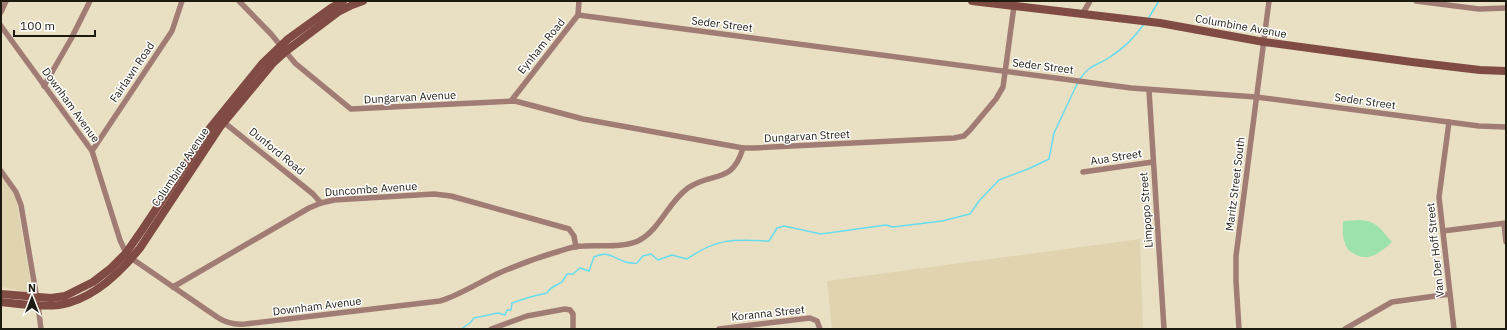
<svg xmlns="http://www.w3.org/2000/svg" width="1507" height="330" font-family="'IBM Plex Sans',sans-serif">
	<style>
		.built { fill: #dfd4af }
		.green { fill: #9de2ac }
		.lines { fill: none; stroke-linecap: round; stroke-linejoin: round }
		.stream { stroke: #67dcee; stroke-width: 1.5 }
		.minor { stroke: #a17c75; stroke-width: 5.5 }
		.secondary { stroke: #804b42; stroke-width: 8 }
		.labels { text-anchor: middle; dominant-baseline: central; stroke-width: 3; stroke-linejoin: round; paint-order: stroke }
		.street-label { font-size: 11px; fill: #1d1a0f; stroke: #fff }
	</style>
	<rect width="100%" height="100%" fill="#e9e0c3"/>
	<g class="built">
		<path d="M1,176l10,13 5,10 16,91 -5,2 -26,-5z"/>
		<path d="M1140,239l3,90h-311l-5,-48z"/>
	</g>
	<path class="green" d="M1359,220c19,1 21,9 33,22 -12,11 -24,21 -39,11 -4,-2 -7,-5 -8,-10 -3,-7 -2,-14 -2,-22z"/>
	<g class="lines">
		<g class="stream">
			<path d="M1148,19l11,-18"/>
			<path d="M1080,79c10,-15 17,-13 30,-22 14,-9 25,-20 34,-33"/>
			<path d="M461,329l9,-6 4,-5 24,-5 7,2 2,-5h4l1,-7 18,-6 17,-4c4,-7 9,-7 15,-11l5,-8h6l7,-6 9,3 5,-14c19,-9 23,8 43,6l6,-7 8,-2 7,6 14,-5 15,4c30,-21 47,-20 82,-18l8,-13 7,-2 37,8 65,-9 7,2 49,-6 28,-7 9,-13 20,-21 29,-11 21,-10 5,-26 24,-51"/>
		</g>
		<g class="minor">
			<path d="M239,1l32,33 24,29 56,46 164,-8 68,18 160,29h11l200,-10 10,-2 6,-6 26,-31 7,-12 11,-81"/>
			<path d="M1416,1l63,8 27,-1"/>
			<path d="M1,12l5,-11"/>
			<path d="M1083,13l7,-12"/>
			<path d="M578,15l553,73 125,9 223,29 27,1"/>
			<path d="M1,26l91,125 28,89 6,13 5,5 86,59c9,6 17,8 28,7l195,-23c20,-6 38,-18 57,-27 20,-9 42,-17 63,-23 8,-3 15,-5 24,-5 17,-1 38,2 54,-5 22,-11 30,-39 50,-53 25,-17 44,-3 55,-40"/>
			<path d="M44,86l27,-47 19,-38"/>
			<path d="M1149,90l15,239"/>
			<path d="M511,101l67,-86 1,-14"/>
			<path d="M221,120l92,74 8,9"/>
			<path d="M1449,122l-10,75 15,132"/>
			<path d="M92,151l80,-120 10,-30"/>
			<path d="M1,171l15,21 5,13 17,100 3,24"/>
			<path d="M1083,172l70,-10"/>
			<path d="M1504,224l2,18"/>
			<path d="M1443,231l63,-8"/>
			<path d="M173,287l136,-79 12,-5 13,-3 100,-6 17,2 118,33 5,7 2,11"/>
			<path d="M491,329l36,-13 38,-7 5,1 3,4v15"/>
			<path d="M719,329l91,-11 7,3 3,8"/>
			<path d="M1239,329l-3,-48v-25l33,-255"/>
			<path d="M1345,329l47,-27 58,-8"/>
		</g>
		<g class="secondary">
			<path d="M972,1l188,22 104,19 148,20 68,8 26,1"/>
			<path d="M1,294l50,4 14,-2 28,-14 17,-13 16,-16 16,-23 68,-102 52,-64 26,-25 43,-31 12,-7"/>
			<path d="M1,302c19,2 39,5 58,3 33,-5 61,-32 81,-57l80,-121 53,-64 12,-11 53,-40 14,-7 11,-4"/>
		</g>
	</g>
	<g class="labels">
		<g class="street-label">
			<text transform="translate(722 24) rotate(7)">Seder Street</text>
			<text transform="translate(1241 26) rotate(10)">Columbine Avenue</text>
			<text transform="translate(541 46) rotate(-51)">Eynham Road</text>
			<text transform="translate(1043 66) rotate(7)">Seder Street</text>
			<text transform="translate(132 72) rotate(-56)">Fairlawn Road</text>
			<text transform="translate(410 97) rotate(-3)">Dungarvan Avenue</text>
			<text transform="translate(1365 101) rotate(8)">Seder Street</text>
			<text transform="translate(71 105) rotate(54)">Downham Avenue</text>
			<text transform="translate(807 136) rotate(-3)">Dungarvan Street</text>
			<text transform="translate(277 151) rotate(39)">Dunford Road</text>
			<text transform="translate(1116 157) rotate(-9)">Aua Street</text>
			<text transform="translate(180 167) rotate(-56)">Columbine Avenue</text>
			<text transform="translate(1235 184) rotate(-83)">Maritz Street South</text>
			<text transform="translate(371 189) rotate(-4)">Duncombe Avenue</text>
			<text transform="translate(1146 210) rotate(-94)">Limpopo Street</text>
			<text transform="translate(1435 250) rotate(-96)">Van Der Hoff Street</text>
			<text transform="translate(317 306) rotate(-7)">Downham Avenue</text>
			<text transform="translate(768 313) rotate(-6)">Koranna Street</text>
		</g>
	</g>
	<rect width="1507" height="330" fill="none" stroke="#1d1a0f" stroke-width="4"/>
	<g transform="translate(32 298)" stroke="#ffffff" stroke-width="3" paint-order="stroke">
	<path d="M0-3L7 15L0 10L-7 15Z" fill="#1d1a0f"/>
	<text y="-6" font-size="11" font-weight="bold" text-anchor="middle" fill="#1d1a0f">N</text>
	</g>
	<path d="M14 30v6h81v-6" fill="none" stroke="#1d1a0f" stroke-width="2"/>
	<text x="20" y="30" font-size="12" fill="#1d1a0f" stroke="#ffffff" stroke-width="3" paint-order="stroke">100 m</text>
</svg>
